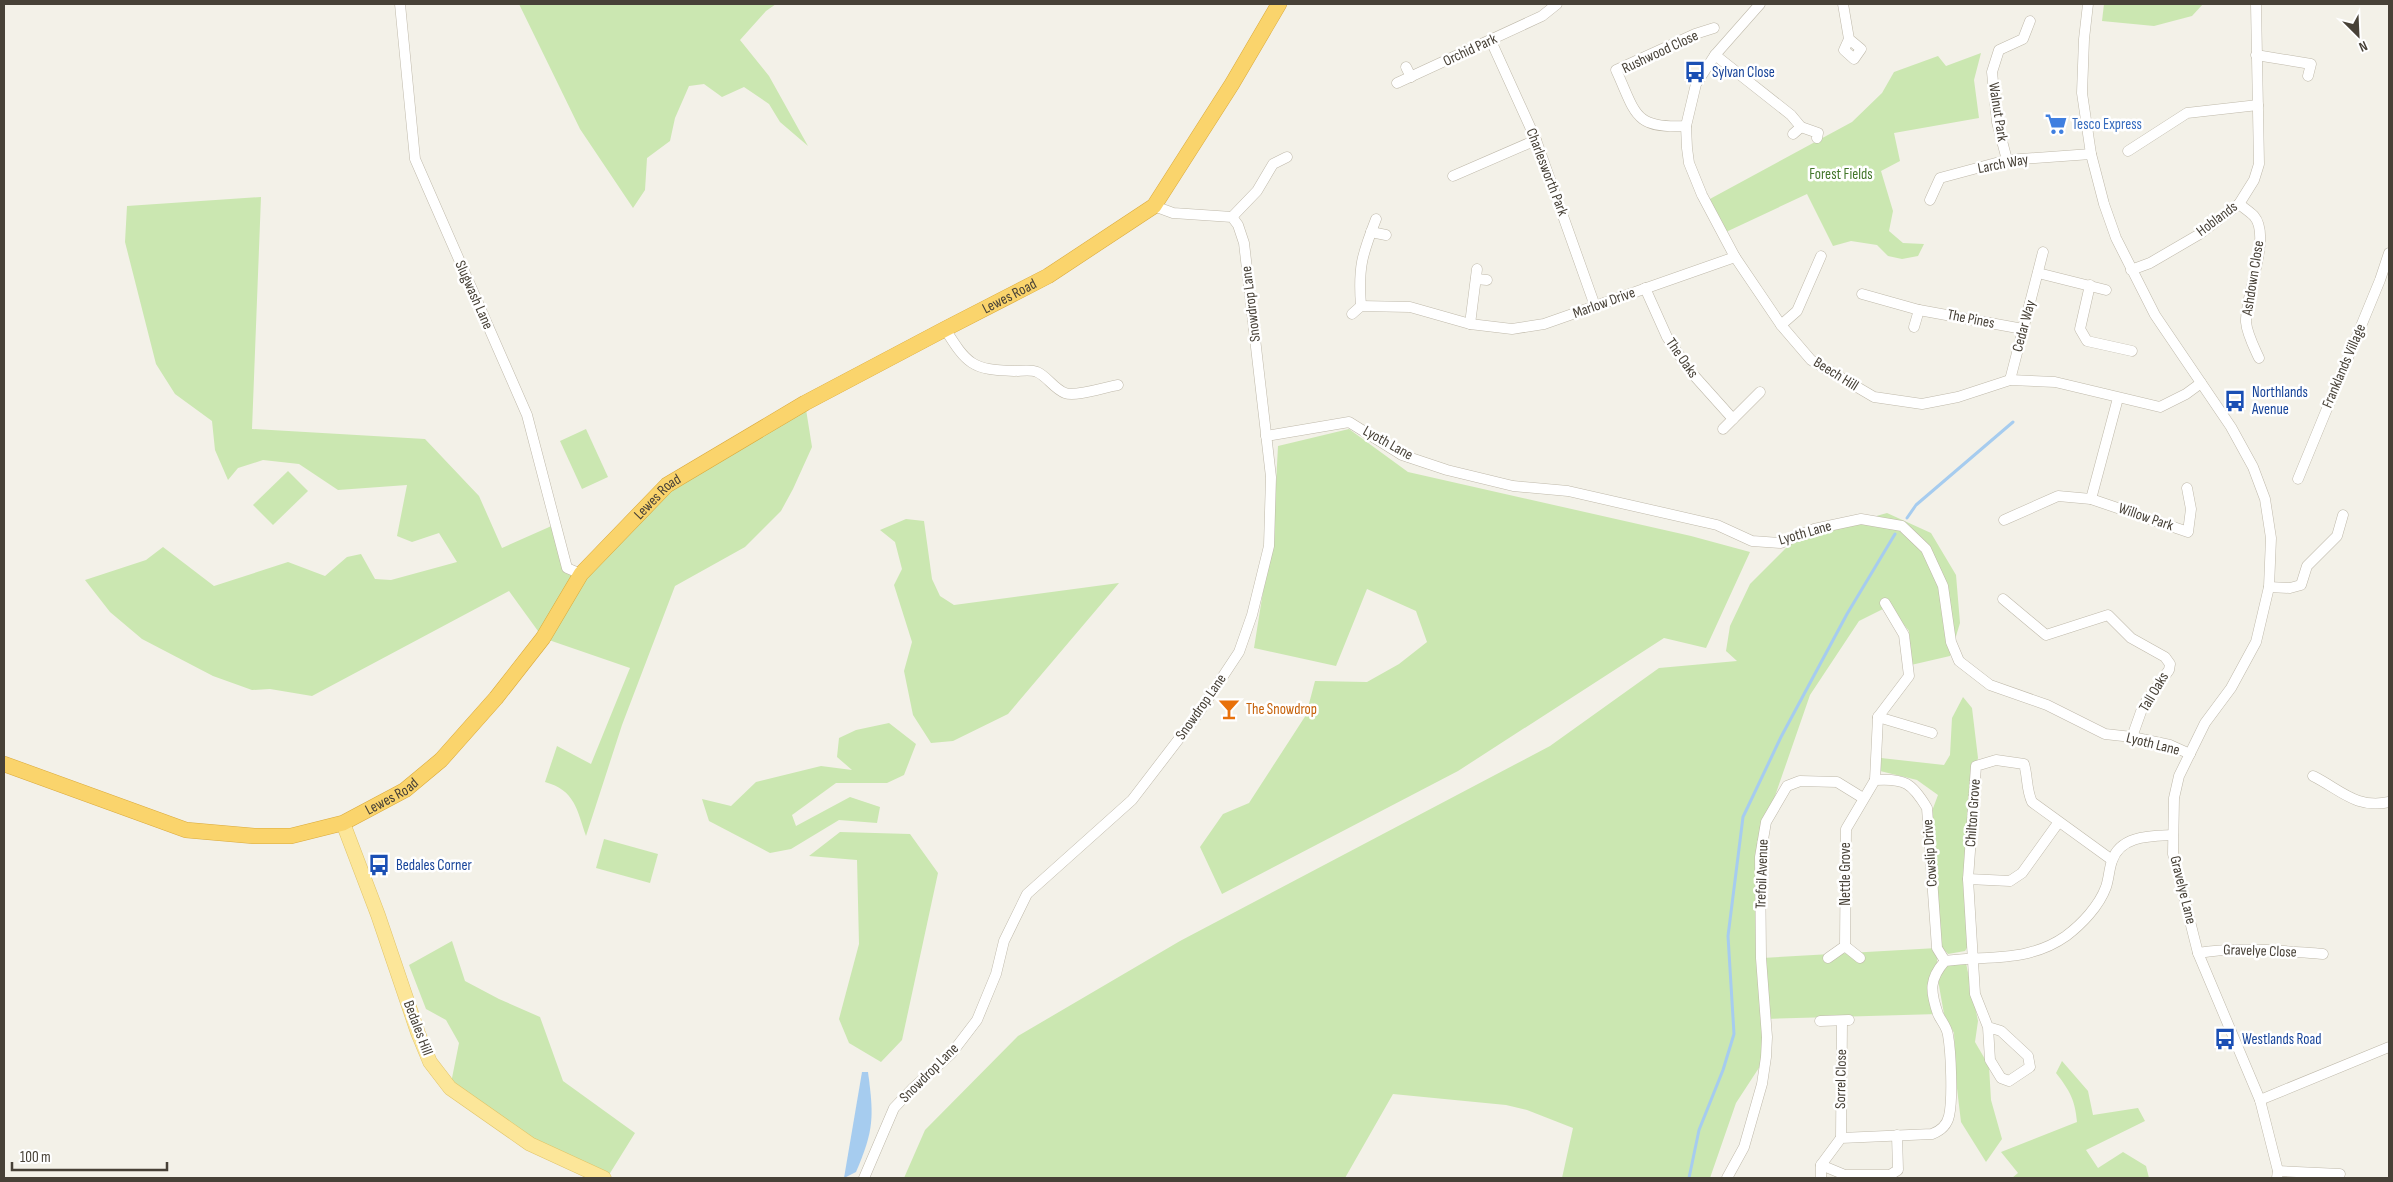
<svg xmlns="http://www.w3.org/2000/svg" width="2393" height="1182" font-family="'Sofia Sans Condensed',sans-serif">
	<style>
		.green { fill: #cbe7b1 }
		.water { fill: #a6ccef }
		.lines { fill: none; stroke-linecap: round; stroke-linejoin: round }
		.stream { stroke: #a6ccef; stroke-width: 3 }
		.minor-casing { stroke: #bfb9aa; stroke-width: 11 }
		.major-casing { stroke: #e1c468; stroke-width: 15 }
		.highway-casing { stroke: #daaa3c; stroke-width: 16 }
		.minor { stroke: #fff; stroke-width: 10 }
		.major { stroke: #fce699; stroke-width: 14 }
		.highway { stroke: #fad46c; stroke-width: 15 }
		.labels { text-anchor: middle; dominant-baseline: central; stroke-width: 5; stroke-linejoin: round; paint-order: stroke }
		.street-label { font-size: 15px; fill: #474137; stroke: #fff }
		.transit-label { font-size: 15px; fill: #164399; stroke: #fff; text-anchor: start }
		.shop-label { font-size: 15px; fill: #366cbe; stroke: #fff; text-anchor: start }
		.park-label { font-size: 15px; fill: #43772b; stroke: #fff }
		.food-label { font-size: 15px; fill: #c56008; stroke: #fff; text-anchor: start }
	</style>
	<rect width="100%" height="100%" fill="#f3f1e8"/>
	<g class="green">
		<path d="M519,4h257l-10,7 -26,29 29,36 39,70 -28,-24 -11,-18 -25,-17 -22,10 -18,-13 -15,2 -14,32 -5,23 -23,17 -2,32 -12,18 -53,-79z"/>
		<path d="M2104,4h99l-11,12 -38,10 -52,-5z"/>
		<path d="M1981,53l-7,27 5,38 -85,15 6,28 -19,10 12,40 -4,20 14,12 21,1 -6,12 -16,3 -14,-3 -11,-11 -26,-4 -18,5 -26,-52 -81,38 -18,-32 144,-78 30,-29 12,-21 44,-16 8,10z"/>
		<path d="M261,197l-9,232 173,10 54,57 23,52 54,-24 11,44 14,6 86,-89 138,-82 7,44 -19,42 -12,22 -36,36 -70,39 -53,139 -36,111c-9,-26 -11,-46 -41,-54l12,-36 34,18 39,-96 -87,-30 -34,-47 -197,105 -42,-7 -18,1 -39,-14 -71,-37 -32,-27 -25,-32 61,-20 17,-13 51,39 74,-24 37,14 22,-19 14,-3 14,25 16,1 66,-18 -18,-29 -27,9 -15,-6 10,-51 -69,5 -39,-26 -36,-4 -25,8 -10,12 -13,-30 -3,-29 -37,-27 -19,-30 -31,-122 2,-36z"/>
		<path d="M586,429l22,48 -26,12 -22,-48z"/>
		<path d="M1349,429l59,43 283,64 59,16 -44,96 -42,-10 -206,133 -236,123 -22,-47 23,-33 26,-11 57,-88 9,-34 52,1 32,-18 28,-22 -11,-31 -49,-22 -31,77 -82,-18 20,-125 4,-77z"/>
		<path d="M288,471l20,20 -35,34 -20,-20z"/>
		<path d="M1887,513l44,20 25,42 4,48 -10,33 -39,9 -2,-34 -20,-25 -30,15 -49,74 -44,127 -4,136 175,-10v25l8,-9 21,-1 12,58 -3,21 14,24 2,34 11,39 -16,23 -25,-40 -5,-42 -2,-47 -10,-19 -6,-34v34l-173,5 1,38 -30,46 -26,75h-148l11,-50 -46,-18 -21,-5 -113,-11 -48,84h-441l21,-48 93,-94 162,-95 370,-195 109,-78 78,-7 -11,-10 4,-25 20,-42 45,-45z"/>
		<path d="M906,519l18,2 8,58 8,17 14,9 165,-22 -111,131 -55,27 -22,2 -18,-28 -9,-44 8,-29 -18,-57 8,-16 -7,-27 -15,-12z"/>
		<path d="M1963,697l9,11 6,50 -10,41 -3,116 3,31 -3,5 -17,3 -8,-9 -5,-51 1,-51 -4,-32 6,-16 -21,-15 -37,-9 1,-13 63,7 6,-10 2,-37z"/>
		<path d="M889,723l27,21 -12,31 -17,8h-51l-44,32 4,11 54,-29 30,10 -3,16 -38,-3 -48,29 -21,4 -61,-32 -7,-22 29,7 25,-24 65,-16 31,4 -15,-13 2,-19 17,-8z"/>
		<path d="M840,832l70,2 28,39 -36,167 -21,22 -32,-19 -10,-24 20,-75 -2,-84 -48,-4z"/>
		<path d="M604,839l54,15 -8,29 -54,-15z"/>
		<path d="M452,941l13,40 34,18 41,18 23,64 72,52 -28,45 -77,-34 -80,-56 9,-45 -13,-23 -20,-11 -17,-44z"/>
		<path d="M2062,1061l26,30 5,24 45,-7 7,13 -59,29 12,18 25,-16 23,14 3,12h-137l6,-5 -17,-21 76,-30c-2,-22 -7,-31 -21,-49z"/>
	</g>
	<path class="water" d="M862,1072h6c6,45 6,58 -12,100l-12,6z"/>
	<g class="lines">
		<g class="stream">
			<path d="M1907,518l9,-13 97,-83"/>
			<path d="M1689,1178l10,-48 24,-60 11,-36 -6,-98 15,-119 38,-80 66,-123 48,-80"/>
		</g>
		<g class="minor-casing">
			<g id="minor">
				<path d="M400,4l15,155 112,256 40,153 14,6"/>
				<path d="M1760,4l-45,51 -19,29 -10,42 1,22 2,15 13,32 33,62 46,68 30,35 63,37 48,7 36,-7 52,-17 45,2 105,25 26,-13 15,-11"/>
				<path d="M1843,4l6,35 -5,11 10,9 7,-10 -12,-10"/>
				<path d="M2088,4l-4,35 -2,54 9,61 13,50 12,34 39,77 76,112 22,40 12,32 6,39 -2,49 -13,55 -25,46 -26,35 -26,53 -5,22 -1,56 25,99 62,147 18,71 -1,7"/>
				<path d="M1491,41l45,99 59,166"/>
				<path d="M1715,55l76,60 10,12 17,6 -1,5"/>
				<path d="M2256,55l55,9 -3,12"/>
				<path d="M1406,67l5,10"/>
				<path d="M1397,83l145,-67 15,-12"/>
				<path d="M1686,126c-53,3 -50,-13 -70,-56l79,-36 19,-6"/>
				<path d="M1793,134l8,-7"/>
				<path d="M2128,151l59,-38 71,-8"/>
				<path d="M2007,160l-10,-38 -5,-50 7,-22 24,-11 7,-18"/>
				<path d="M1453,176l83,-36"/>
				<path d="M1930,200l10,-22 67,-18 84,-6"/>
				<path d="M2239,204c5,4 11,8 15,12 18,21 -9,78 -8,106 1,12 8,25 13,36"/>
				<path d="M1232,217l25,-26 16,-27 14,-7"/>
				<path d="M1371,232l15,3"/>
				<path d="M2131,270l19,-7 48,-28 41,-31 15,-24 5,-16 -3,-160"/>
				<path d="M2038,273l68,17"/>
				<path d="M1476,279l11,1"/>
				<path d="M2090,285l-10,44 7,12 45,10"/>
				<path d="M1645,288l22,49 23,34 43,48"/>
				<path d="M1862,294l57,16 104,19"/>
				<path d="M1361,306c-3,-39 1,-51 15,-87"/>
				<path d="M1352,314l9,-8 49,1 60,17 42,5 32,-5 191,-67"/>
				<path d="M1470,324l7,-55"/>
				<path d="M1781,325l16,-14 24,-55"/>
				<path d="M1914,327l5,-17"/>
				<path d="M945,329c22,35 27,41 69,42 7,0 17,-2 23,1 10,4 17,17 28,21 11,4 40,-6 53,-8"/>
				<path d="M2010,380l33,-128"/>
				<path d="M1723,429l37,-37"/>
				<path d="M1266,436l83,-14 53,33 45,15 66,16 55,5 149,34 35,16 29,2 33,-14 47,-10 41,7 24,23 17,37 8,56 8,19 31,24 57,20 58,29 27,3 38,8 20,9"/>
				<path d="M2298,479l82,-199 9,-27"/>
				<path d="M2091,499l27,-101"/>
				<path d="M2004,520l54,-24 33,3 97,33 3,-23 -4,-21"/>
				<path d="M2269,587l21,1 11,-3 6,-19 30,-30 6,-21"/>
				<path d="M2003,599l43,36 62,-20 23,23 34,19 5,7 -1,6 -26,36 -11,31"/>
				<path d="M1878,717l54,16"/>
				<path d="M2313,776c28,14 43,33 76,26"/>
				<path d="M1875,780c30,-2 37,3 52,28l10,140 8,13"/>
				<path d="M1875,780l3,-63 31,-41 -5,-41 -19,-32"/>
				<path d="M1968,879l42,2 12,-8 36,-50"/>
				<path d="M1845,946l1,-117 29,-49"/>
				<path d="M2198,953c42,-7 83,-2 125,1"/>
				<path d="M1828,958l17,-12 15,12"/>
				<path d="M1820,1021l29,-1"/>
				<path d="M1988,1027l2,33 11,18 8,3 21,-14 -2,-11 -27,-25 -13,-4 -13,-33 -7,-115 8,-113 20,-6 28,4c4,13 2,25 8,38l80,58"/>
				<path d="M2260,1100l129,-53"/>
				<path d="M1841,1138l1,-117"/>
				<path d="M1821,1165l24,10h45l8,-5 -1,-35"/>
				<path d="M2278,1171l62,3"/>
				<path d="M864,1178l30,-70 19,-20 38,-34 26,-34 19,-46 8,-33 23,-47 105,-94 66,-86 41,-62 13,-37 17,-69 2,-69 -27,-234 -6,-18 -6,-8 -59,-4 -19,-7"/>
				<path d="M1727,1178l17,-31 18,-63 4,-27 1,-20 -6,-79 -1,-101 6,-35 21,-36 13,-5 37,1 26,16"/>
				<path d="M1821,1178v-13l20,-27 91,-4c8,-3 15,-9 17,-18 4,-17 2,-64 -1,-81 -1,-8 -7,-14 -10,-21 -8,-23 -9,-35 7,-53 42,-6 83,2 121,-25 16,-12 33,-30 40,-49 3,-9 3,-18 6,-26 8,-26 39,-25 61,-26"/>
			</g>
		</g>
		<g class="major-casing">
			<path id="major" d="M343,823l35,92 40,118 12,29 20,26 80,56 74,34"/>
		</g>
		<g class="highway-casing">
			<g id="highway">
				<path id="s1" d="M4,764l182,66 68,6h37l52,-13 62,-33 36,-30 55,-62 47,-60 38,-64 86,-89 138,-82 140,-74 103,-53 106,-70 78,-122 47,-80"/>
			</g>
		</g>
		<use href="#minor" class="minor"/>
		<use href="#major" class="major"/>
		<use href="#highway" class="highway"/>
	</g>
	<defs>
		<g id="bus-bare" transform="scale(1.725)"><path d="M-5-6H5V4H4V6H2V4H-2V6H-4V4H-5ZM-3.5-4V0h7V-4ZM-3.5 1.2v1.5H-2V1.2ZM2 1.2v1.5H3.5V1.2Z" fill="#1a4fb4" stroke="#fff" stroke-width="2.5" paint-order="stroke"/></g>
		<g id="supermarket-bare" transform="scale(1.725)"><path d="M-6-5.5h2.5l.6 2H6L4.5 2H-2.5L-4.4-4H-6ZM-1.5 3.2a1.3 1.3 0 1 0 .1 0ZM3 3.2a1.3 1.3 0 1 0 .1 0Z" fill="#3f7fe0" stroke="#fff" stroke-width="2.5" paint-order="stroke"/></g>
		<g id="bar-bare" transform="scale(1.725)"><path d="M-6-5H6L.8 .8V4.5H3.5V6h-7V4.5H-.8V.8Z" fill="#e8710a" stroke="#fff" stroke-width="2.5" paint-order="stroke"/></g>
	</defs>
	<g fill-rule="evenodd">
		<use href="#bus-bare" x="1695" y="72"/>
		<use href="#supermarket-bare" x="2056" y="124"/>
		<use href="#bus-bare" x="2235" y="401"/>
		<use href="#bar-bare" x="1229" y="709"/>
		<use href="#bus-bare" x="379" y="865"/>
		<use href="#bus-bare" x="2225" y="1039"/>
	</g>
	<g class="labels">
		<g class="street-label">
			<text transform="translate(1470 50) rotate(-25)">Orchid Park</text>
			<text transform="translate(1660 52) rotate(-25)">Rushwood Close</text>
			<text transform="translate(1998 112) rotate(81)">Walnut Park</text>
			<text transform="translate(2003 164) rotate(-11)">Larch Way</text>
			<text transform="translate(1547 172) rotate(69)">Charlesworth Park</text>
			<text transform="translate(2217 219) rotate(-37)">Hoblands</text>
			<text transform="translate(2253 278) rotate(-81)">Ashdown Close</text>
			<text transform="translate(474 295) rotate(66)">Slugwash Lane</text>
			<text stroke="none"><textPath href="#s1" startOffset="1218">Lewes Road</textPath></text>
			<text transform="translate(1604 303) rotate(-20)">Marlow Drive</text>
			<text transform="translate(1251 304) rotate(-97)">Snowdrop Lane</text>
			<text transform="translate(1971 319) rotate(11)">The Pines</text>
			<text transform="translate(2024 326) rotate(-75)">Cedar Way</text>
			<text transform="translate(1682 358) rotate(55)">The Oaks</text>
			<text transform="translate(2344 366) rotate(-67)">Franklands Village</text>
			<text transform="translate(1836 374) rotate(32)">Beech Hill</text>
			<text transform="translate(1388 443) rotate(29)">Lyoth Lane</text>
			<text stroke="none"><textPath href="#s1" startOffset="812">Lewes Road</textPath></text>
			<text transform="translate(2146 517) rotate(19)">Willow Park</text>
			<text transform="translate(1805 533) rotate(-16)">Lyoth Lane</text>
			<text transform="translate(2154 692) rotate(-59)">Tall Oaks</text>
			<text transform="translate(1201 707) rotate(-55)">Snowdrop Lane</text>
			<text transform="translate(2153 744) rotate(14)">Lyoth Lane</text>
			<text stroke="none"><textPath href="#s1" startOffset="408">Lewes Road</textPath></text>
			<text transform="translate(1973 813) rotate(-86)">Chilton Grove</text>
			<text transform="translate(1930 853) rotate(-94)">Cowslip Drive</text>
			<text transform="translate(1762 874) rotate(-88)">Trefoil Avenue</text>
			<text transform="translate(1845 874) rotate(-90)">Nettle Grove</text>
			<text transform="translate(2183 890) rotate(76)">Gravelye Lane</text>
			<text transform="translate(2260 951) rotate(2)">Gravelye Close</text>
			<text transform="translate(418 1028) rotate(69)">Bedales Hill</text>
			<text transform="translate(929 1073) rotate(-45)">Snowdrop Lane</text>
			<text transform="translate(1841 1079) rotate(-89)">Sorrel Close</text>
		</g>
		<g class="transit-label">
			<text x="1712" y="72">Sylvan Close</text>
			<text x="2252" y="392">Northlands<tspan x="2252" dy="17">Avenue</tspan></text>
			<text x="396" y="865">Bedales Corner</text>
			<text x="2242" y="1039">Westlands Road</text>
		</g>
		<g class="shop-label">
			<text x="2072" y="124">Tesco Express</text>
		</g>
		<g class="park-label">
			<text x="1841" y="174">Forest Fields</text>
		</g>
		<g class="food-label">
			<text x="1246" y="709">The Snowdrop</text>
		</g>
	</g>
	<rect width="2393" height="1182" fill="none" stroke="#474137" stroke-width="10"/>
	<g transform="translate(2358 35) rotate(156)" stroke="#ffffff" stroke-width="4" paint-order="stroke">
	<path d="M0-4L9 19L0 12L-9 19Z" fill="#474137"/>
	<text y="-8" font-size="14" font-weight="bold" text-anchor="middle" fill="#474137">N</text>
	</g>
	<path d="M12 1162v8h155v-8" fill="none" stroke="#474137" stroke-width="2.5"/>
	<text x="20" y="1162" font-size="15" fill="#474137" stroke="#ffffff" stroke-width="4" paint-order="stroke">100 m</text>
</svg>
